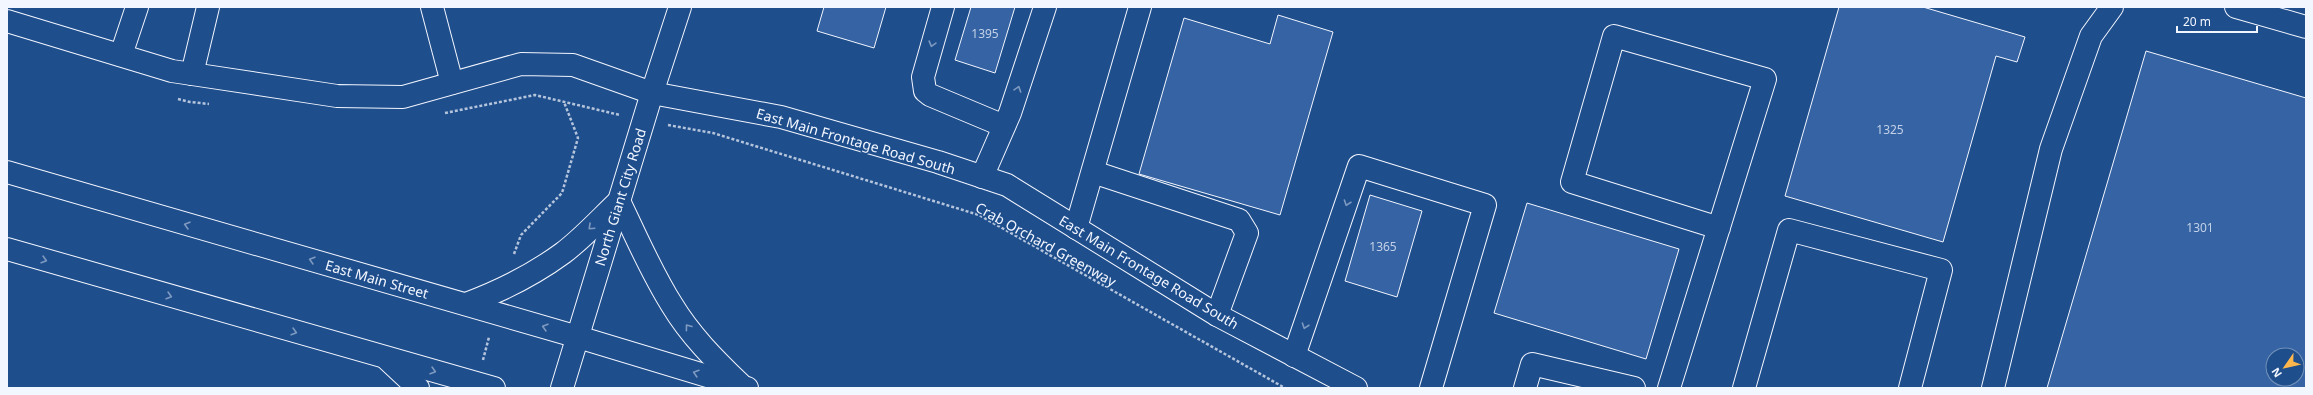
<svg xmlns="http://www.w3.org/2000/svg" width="2313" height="395" font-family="'Noto Sans',sans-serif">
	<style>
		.building { fill: #3563a3; stroke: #f2f6ff; fill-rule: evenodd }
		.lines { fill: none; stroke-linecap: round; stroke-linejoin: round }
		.minor-casing { stroke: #f2f6ff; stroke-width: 24 }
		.highway-casing { stroke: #f2f6ff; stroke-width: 24 }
		.path { stroke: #b3c4dc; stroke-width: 2.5; stroke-dasharray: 3 2; stroke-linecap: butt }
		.minor { stroke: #1f4e8c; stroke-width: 22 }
		.highway { stroke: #1f4e8c; stroke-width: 22 }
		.oneway { stroke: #7e9ac0 }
		.labels { text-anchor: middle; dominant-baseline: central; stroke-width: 3; stroke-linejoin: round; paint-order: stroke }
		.number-label { font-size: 12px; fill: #c3d1e8 }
		.street-label { font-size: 14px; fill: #f2f6ff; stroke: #1f4e8c }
	</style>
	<rect width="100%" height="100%" fill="#1f4e8c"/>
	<g class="building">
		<path d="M824,7h62l-12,41 -57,-17z"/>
		<path d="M971,7h44l-20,66 -40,-13z"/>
		<path d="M1839,7h84l102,30 -8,25 -21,-6 -53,186 -158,-46z"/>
		<path d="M1278,15l55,17 -53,183 -141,-41 45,-156 86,26z"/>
		<path d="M2146,51l160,47v290h-259zM2273,355h24v24h-24z"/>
		<path d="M1370,195l52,16 -25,86 -52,-16z"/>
		<path d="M1527,203l152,46 -33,110 -152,-46z"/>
	</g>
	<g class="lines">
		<g class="minor-casing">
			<g id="minor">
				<path d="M432,7l20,76"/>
				<path d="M943,7l-20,70 2,14 5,4 74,31"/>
				<path d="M2236,7l70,20"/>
				<path d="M7,21l165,50 165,25 66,1 118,-33 52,1 79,28 129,24 157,45 69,23 210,130 139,73"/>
				<path d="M121,55l16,-48"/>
				<path d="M192,74l16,-67"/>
				<path d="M1093,172l146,48 8,13 -30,82"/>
				<path d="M982,177l28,-64 35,-106"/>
				<path d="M1076,228l64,-221"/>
				<path d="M1294,356l65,-190 126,39 -54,183"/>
				<path d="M562,388l90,-295 28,-86"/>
				<path d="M1525,388l7,-24 102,24"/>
				<path d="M1669,388c32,-103 64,-206 96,-309l-151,-43 -42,146 147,46"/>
				<path d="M1744,388l45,-158 152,40 -31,118"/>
				<path d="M1993,388l58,-239 40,-113 21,-29"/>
			</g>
		</g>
		<g class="highway-casing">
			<g id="highway">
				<path d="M7,172l571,165 169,51"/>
				<path d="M7,249l487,139"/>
				<path d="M466,304c35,-13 67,-29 97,-51 20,-15 38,-35 56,-52 17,35 32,71 53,104 18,30 43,55 68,79"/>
				<path d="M388,360l30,28"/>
			</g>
		</g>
		<g class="path">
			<path d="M178,99l12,3 19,2"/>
			<path d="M445,113l90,-18 85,20"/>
			<path d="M668,125l45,8 266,82 306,173"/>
			<path d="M514,254l7,-19 41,-42 16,-55 -14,-36"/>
			<path d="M483,360l6,-23"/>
		</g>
		<use href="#minor" class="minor"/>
		<use href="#highway" class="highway"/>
	</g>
	<defs><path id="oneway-chevron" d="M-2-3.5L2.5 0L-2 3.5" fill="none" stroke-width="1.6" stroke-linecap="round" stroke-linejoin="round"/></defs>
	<g class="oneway">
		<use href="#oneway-chevron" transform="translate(932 44) rotate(106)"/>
		<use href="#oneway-chevron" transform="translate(1018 89) rotate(-72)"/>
		<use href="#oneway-chevron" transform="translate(1347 203) rotate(109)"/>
		<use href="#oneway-chevron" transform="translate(187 225) rotate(-164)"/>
		<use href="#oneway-chevron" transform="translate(591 227) rotate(137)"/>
		<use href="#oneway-chevron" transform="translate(44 260) rotate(16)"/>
		<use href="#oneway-chevron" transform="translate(312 260) rotate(-164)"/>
		<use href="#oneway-chevron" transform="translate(169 296) rotate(16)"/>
		<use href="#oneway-chevron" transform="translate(1305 326) rotate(109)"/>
		<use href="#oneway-chevron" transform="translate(545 327) rotate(-164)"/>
		<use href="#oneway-chevron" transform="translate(688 327) rotate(-127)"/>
		<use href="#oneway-chevron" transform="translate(294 332) rotate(16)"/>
		<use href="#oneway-chevron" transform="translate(433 371) rotate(16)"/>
		<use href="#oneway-chevron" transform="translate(696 373) rotate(-163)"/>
	</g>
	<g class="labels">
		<g class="number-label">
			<text x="985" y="33">1395</text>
			<text x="1890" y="129">1325</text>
			<text x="2200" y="227">1301</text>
			<text x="1383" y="246">1365</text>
		</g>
		<g class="street-label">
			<text transform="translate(856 141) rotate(16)">East Main Frontage Road South</text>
			<text transform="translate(620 197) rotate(-73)">North Giant City Road</text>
			<text transform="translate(1046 244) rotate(29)">Crab Orchard Greenway</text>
			<text transform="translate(1149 272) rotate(31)">East Main Frontage Road South</text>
			<text transform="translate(377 279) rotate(16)">East Main Street</text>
		</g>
	</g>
	<rect width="2313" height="395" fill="none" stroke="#f2f6ff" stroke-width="16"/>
	<g transform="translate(2285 367) rotate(236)"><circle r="19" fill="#1f4e8c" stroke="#7391ba"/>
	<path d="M0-3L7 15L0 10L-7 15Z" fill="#ffb74d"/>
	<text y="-6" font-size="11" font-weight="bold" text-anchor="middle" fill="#f2f6ff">N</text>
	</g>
	<path d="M2177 26v6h80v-6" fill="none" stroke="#f2f6ff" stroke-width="2"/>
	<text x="2183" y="26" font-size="12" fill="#f2f6ff" stroke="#1f4e8c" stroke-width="3" paint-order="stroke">20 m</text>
</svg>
